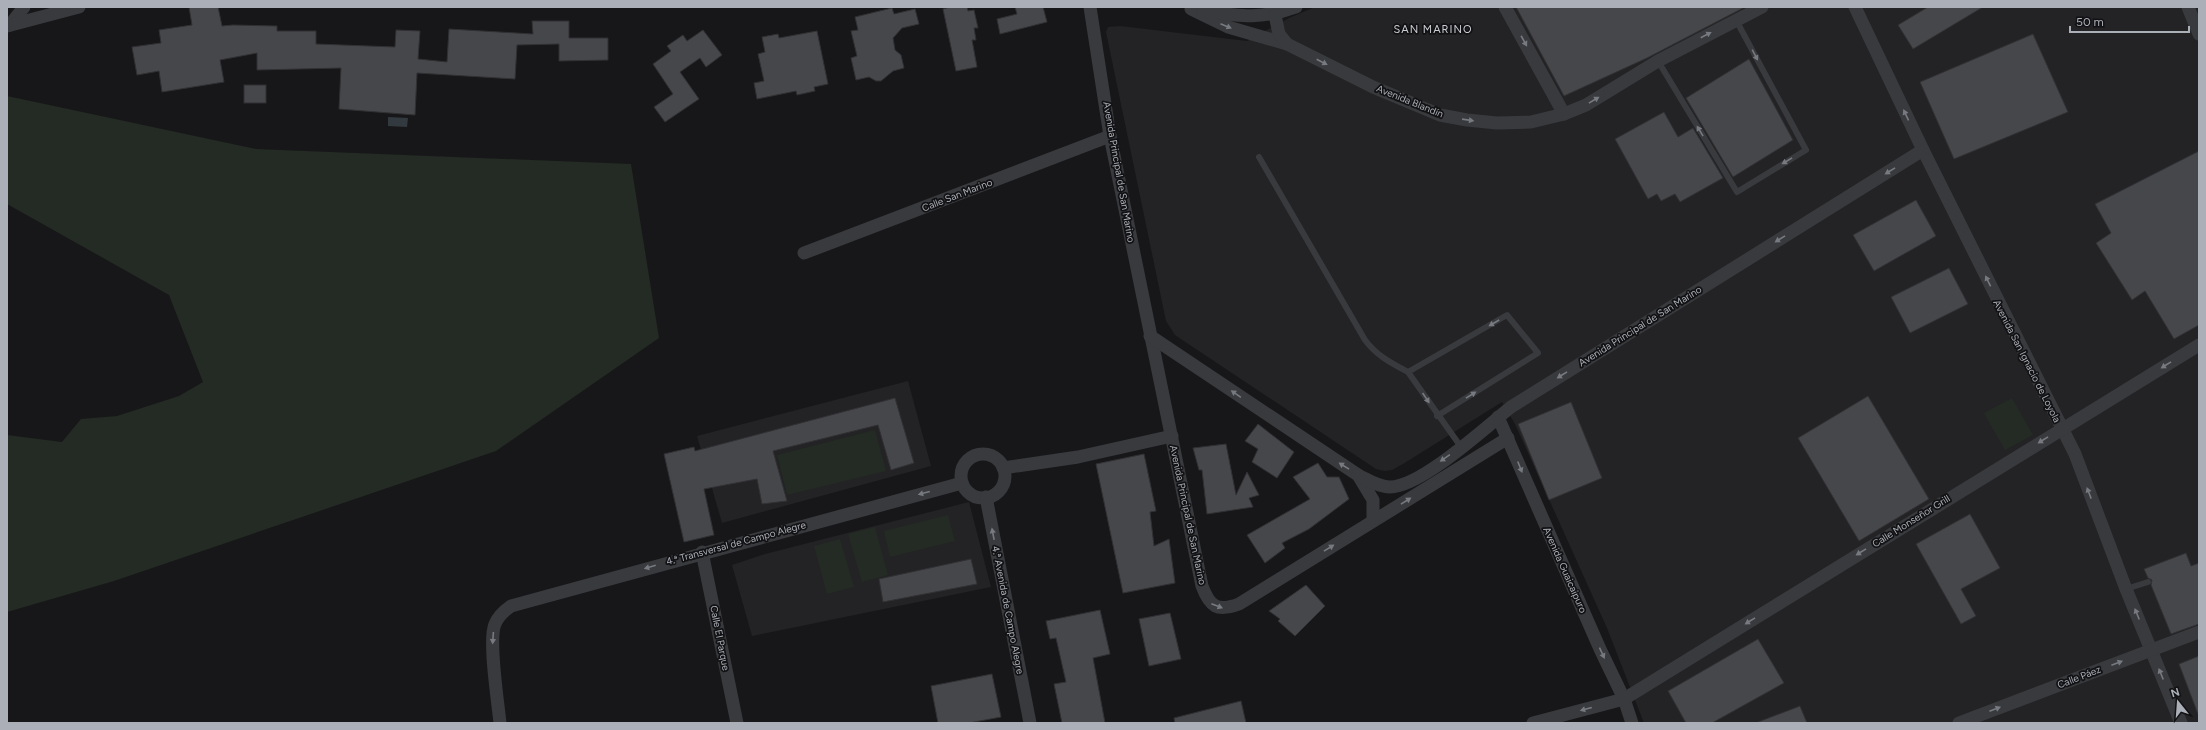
<svg xmlns="http://www.w3.org/2000/svg" width="2206" height="730" font-family="Figtree,sans-serif">
	<style>
		.built { fill: #232325 }
		.green { fill: #242a24 }
		.water { fill: #323a40 }
		.building { fill: #46474b; stroke: #313134 }
		.lines { fill: none; stroke-linecap: round; stroke-linejoin: round }
		.lane { stroke: #383a3d; stroke-width: 6 }
		.street { stroke: #383a3d; stroke-width: 13 }
		.oneway { fill: #777a80 }
		.labels { text-anchor: middle; dominant-baseline: central; stroke-width: 3.5; stroke-linejoin: round; paint-order: stroke }
		.street-label { font-size: 10px; fill: #abafb7; stroke: #121214 }
		.neighbourhood-label { font-size: 11px; letter-spacing: 1px; fill: #cbced3; stroke: #121214 }
	</style>
	<rect width="100%" height="100%" fill="#171719"/>
	<g class="built">
		<path d="M1315,7h884v716h-555l-37,-95 -92,-204 -13,-22 -99,62 -11,6 -8,1 -8,-2 -201,-134 -9,-14 -60,-289 2,-5 12,-1 127,15 42,-23z"/>
		<path d="M908,381l23,85 -209,57 -25,-87z"/>
		<path d="M969,502l22,85 -239,49 -20,-71 33,-11z"/>
	</g>
	<g class="green">
		<path d="M7,96l249,53 375,15 28,174 -163,113 -382,130 -107,31v-177l55,7 19,-23 36,-3 62,-20 24,-14 -34,-87 -162,-91z"/>
		<path d="M2012,398l21,37 -28,15 -21,-37z"/>
		<path d="M875,430l11,41 -99,24 -10,-40z"/>
		<path d="M948,515l7,26 -65,16 -6,-26z"/>
		<path d="M875,527l13,48 -26,7 -14,-48z"/>
		<path d="M840,539l14,48 -27,7 -13,-48z"/>
	</g>
	<path class="water" d="M388,117l20,1 -1,9 -19,-1z"/>
	<g class="building">
		<path d="M189,7h29l4,19 11,-1 44,1v5h39v13l79,3 1,-17 24,1 -2,28 29,3 2,-33 84,5 -1,-13h37v17h39v22l-49,1v-17l-42,1 -2,34 -98,-6 -2,42 -76,-6 2,-41 -84,2v-17l-37,7 4,22 -62,10 -3,-21 -22,4 -5,-28 29,-4 -2,-13 33,-5z"/>
		<path d="M950,7h17l1,4 6,-1 4,18h-4l2,12h-4l5,27 -21,4 -13,-62z"/>
		<path d="M1015,7h28l4,15 -47,12 -3,-15 20,-5z"/>
		<path d="M1516,7h229l-98,51 -83,38z"/>
		<path d="M1928,7h55l-70,42 -15,-24z"/>
		<path d="M892,8l2,6 21,-5 4,15 -17,4 -9,10 2,12 6,5 3,13 -11,3 -12,10h-5l-7,-4 -13,3 -5,-22 6,-2 -6,-25 7,-1 -3,-13z"/>
		<path d="M703,30l19,25 -16,12 -6,-9 -20,14 19,27 -34,23 -11,-15 19,-13 -20,-30 18,-13 -4,-5 16,-11 4,6z"/>
		<path d="M817,31l11,53 -14,3 1,4 -18,4 -1,-4 -39,8 -3,-16 10,-2 -6,-27 7,-2 -3,-15 16,-3 1,4z"/>
		<path d="M2033,34l35,78 -114,47 -34,-77z"/>
		<path d="M1749,59l44,81 -60,37 -47,-79z"/>
		<rect x="244" y="85" width="22" height="18"/>
		<path d="M1664,112l14,25 15,-9 30,50 -43,24 -5,-8 -14,7 -4,-7 -9,5 -33,-60z"/>
		<path d="M2199,151v174l-25,14 -29,-48 -13,9 -36,-57 15,-10 -16,-29z"/>
		<path d="M1916,200l20,36 -62,35 -21,-36z"/>
		<path d="M1949,268l19,36 -58,29 -19,-36z"/>
		<path d="M1868,396l61,103 -70,42 -61,-103z"/>
		<path d="M895,398l19,65 -23,7 -13,-45 -105,26 14,50 -25,3 -5,-25 -53,10 10,46 -30,7 -20,-88 30,-7 1,4z"/>
		<path d="M1571,402l31,76 -53,22 -31,-76z"/>
		<path d="M1258,424l36,28 -17,26 -25,-16 6,-13 -13,-8z"/>
		<path d="M1226,444l10,51 11,-23 12,23 -10,3 4,9 -46,7 -5,-44h-3l-6,-22z"/>
		<path d="M1144,454l12,57 -6,1 4,34 15,-7 6,44 -52,10 -27,-129z"/>
		<path d="M1318,463l9,14h12l10,22 -40,30 -27,14 3,5 -20,15 -18,-28 63,-36 -17,-22z"/>
		<path d="M1970,514l30,54 -39,21 15,27 -15,8 -45,-80z"/>
		<path d="M2186,553l5,13 8,-3v61l-28,10 -20,-49 1,-5 -4,-2 -4,-9z"/>
		<path d="M971,559l6,25 -94,18 -4,-23z"/>
		<path d="M1306,585l19,21 -30,30 -17,-15 2,-2 -11,-8z"/>
		<path d="M1100,610l10,44 -17,4 12,65h-43l-8,-39 12,-2 -10,-44 -6,1 -4,-18z"/>
		<path d="M1170,613l11,46 -32,7 -10,-47z"/>
		<path d="M1758,639l26,44 -72,40h-26l-18,-32z"/>
		<path d="M2199,656v58h-1l-19,-50z"/>
		<path d="M992,674l9,43 -32,6h-31l-7,-37z"/>
		<path d="M1241,701l5,22h-71l-1,-5z"/>
		<path d="M1800,706l7,17h-49v-1z"/>
	</g>
	<g class="lines">
		<g class="lane">
			<path d="M1658,61l79,131 69,-42 -70,-130"/>
			<path d="M1259,157l106,183c12,16 26,23 43,32"/>
			<path d="M1437,416l101,-63 -31,-38 -99,57 53,75"/>
			<path d="M2126,589l22,-7"/>
		</g>
		<g class="street">
			<path d="M1090,7l20,129 92,450c8,21 15,26 37,18l269,-166"/>
			<path d="M1505,7l59,107"/>
			<path d="M1855,7l68,143 152,304 51,135 55,134"/>
			<path d="M2188,7l11,27"/>
			<path d="M1191,9l37,18 59,17 86,43 67,28 27,5 30,3 34,-1 33,-8 22,-9 72,-44 104,-54"/>
			<path d="M1203,11c36,5 58,9 93,-4"/>
			<path d="M1275,15l4,19 8,10"/>
			<path d="M10,25l14,-18"/>
			<path d="M7,26l72,-19"/>
			<path d="M804,253l306,-117"/>
			<path d="M1150,336l208,139 15,25v21"/>
			<path d="M1498,417l102,232 24,50 8,24"/>
			<circle cx="983" cy="476" r="22"/>
			<path d="M1003,468l75,-11 94,-21"/>
			<path d="M1358,475c10,5 21,12 32,12 31,0 96,-60 121,-80l412,-257"/>
			<path d="M986,497l44,226"/>
			<path d="M702,552l35,171"/>
			<path d="M500,723c-2,-21 -12,-83 -5,-99 3,-8 9,-13 16,-18l451,-123"/>
			<path d="M1533,723l91,-24 575,-354"/>
			<path d="M1959,723l240,-91"/>
		</g>
	</g>
	<defs><path id="oneway-solid" d="M-6-.8H1V-3.2L6.5 0L1 3.2V.8H-6Z"/></defs>
	<g class="oneway">
		<use href="#oneway-solid" transform="translate(1226 26) rotate(23)"/>
		<use href="#oneway-solid" transform="translate(1706 35) rotate(-28)"/>
		<use href="#oneway-solid" transform="translate(1524 41) rotate(61)"/>
		<use href="#oneway-solid" transform="translate(1755 55) rotate(62)"/>
		<use href="#oneway-solid" transform="translate(1322 62) rotate(27)"/>
		<use href="#oneway-solid" transform="translate(1594 100) rotate(-31)"/>
		<use href="#oneway-solid" transform="translate(1906 115) rotate(-115)"/>
		<use href="#oneway-solid" transform="translate(1468 120) rotate(8)"/>
		<use href="#oneway-solid" transform="translate(1700 131) rotate(-121)"/>
		<use href="#oneway-solid" transform="translate(1787 161) rotate(149)"/>
		<use href="#oneway-solid" transform="translate(1890 171) rotate(148)"/>
		<use href="#oneway-solid" transform="translate(1780 239) rotate(148)"/>
		<use href="#oneway-solid" transform="translate(1988 281) rotate(-116)"/>
		<use href="#oneway-solid" transform="translate(1494 323) rotate(150)"/>
		<use href="#oneway-solid" transform="translate(2166 365) rotate(148)"/>
		<use href="#oneway-solid" transform="translate(1562 375) rotate(148)"/>
		<use href="#oneway-solid" transform="translate(1236 394) rotate(-145)"/>
		<use href="#oneway-solid" transform="translate(1471 395) rotate(-32)"/>
		<use href="#oneway-solid" transform="translate(1426 398) rotate(56)"/>
		<use href="#oneway-solid" transform="translate(2043 440) rotate(148)"/>
		<use href="#oneway-solid" transform="translate(1445 458) rotate(145)"/>
		<use href="#oneway-solid" transform="translate(1344 466) rotate(-148)"/>
		<use href="#oneway-solid" transform="translate(1520 467) rotate(68)"/>
		<use href="#oneway-solid" transform="translate(924 493) rotate(165)"/>
		<use href="#oneway-solid" transform="translate(2089 493) rotate(-111)"/>
		<use href="#oneway-solid" transform="translate(1406 501) rotate(-32)"/>
		<use href="#oneway-solid" transform="translate(993 534) rotate(-101)"/>
		<use href="#oneway-solid" transform="translate(1329 548) rotate(-32)"/>
		<use href="#oneway-solid" transform="translate(1861 552) rotate(148)"/>
		<use href="#oneway-solid" transform="translate(650 567) rotate(164)"/>
		<use href="#oneway-solid" transform="translate(1217 606) rotate(21)"/>
		<use href="#oneway-solid" transform="translate(2137 614) rotate(-112)"/>
		<use href="#oneway-solid" transform="translate(1750 621) rotate(148)"/>
		<use href="#oneway-solid" transform="translate(493 638) rotate(94)"/>
		<use href="#oneway-solid" transform="translate(1602 653) rotate(65)"/>
		<use href="#oneway-solid" transform="translate(2117 663) rotate(-21)"/>
		<use href="#oneway-solid" transform="translate(2161 674) rotate(-112)"/>
		<use href="#oneway-solid" transform="translate(1586 709) rotate(165)"/>
		<use href="#oneway-solid" transform="translate(1995 709) rotate(-21)"/>
	</g>
	<g class="labels">
		<g class="street-label">
			<text transform="translate(1410 101) rotate(22)">Avenida Blandín</text>
			<text transform="translate(1119 172) rotate(80)">Avenida Principal de San Marino</text>
			<text transform="translate(957 195) rotate(-21)">Calle San Marino</text>
			<text transform="translate(1640 326) rotate(-32)">Avenida Principal de San Marino</text>
			<text transform="translate(2027 361) rotate(63)">Avenida San Ignacio de Loyola</text>
			<text transform="translate(1188 515) rotate(78)">Avenida Principal de San Marino</text>
			<text transform="translate(1911 521) rotate(-32)">Calle Monseñor Grill</text>
			<text transform="translate(736 543) rotate(-15)">4.ª Transversal de Campo Alegre</text>
			<text transform="translate(1565 570) rotate(66)">Avenida Guaicaipuro</text>
			<text transform="translate(1008 610) rotate(79)">4.ª Avenida de Campo Alegre</text>
			<text transform="translate(720 638) rotate(79)">Calle El Parque</text>
			<text transform="translate(2079 677) rotate(-21)">Calle Páez</text>
		</g>
		<g class="neighbourhood-label">
			<text x="1433" y="29">SAN MARINO</text>
		</g>
	</g>
	<rect width="2206" height="730" fill="none" stroke="#abafb7" stroke-width="16"/>
	<g transform="translate(2178 702) rotate(343)" stroke="#121214" stroke-width="3" paint-order="stroke">
	<path d="M0-3L7 15L0 10L-7 15Z" fill="#abafb7"/>
	<text y="-6" font-size="11" font-weight="bold" text-anchor="middle" fill="#abafb7">N</text>
	</g>
	<path d="M2070 26v6h119v-6" fill="none" stroke="#abafb7" stroke-width="2"/>
	<text x="2076" y="26" font-size="12" fill="#abafb7" stroke="#121214" stroke-width="3" paint-order="stroke">50 m</text>
</svg>
